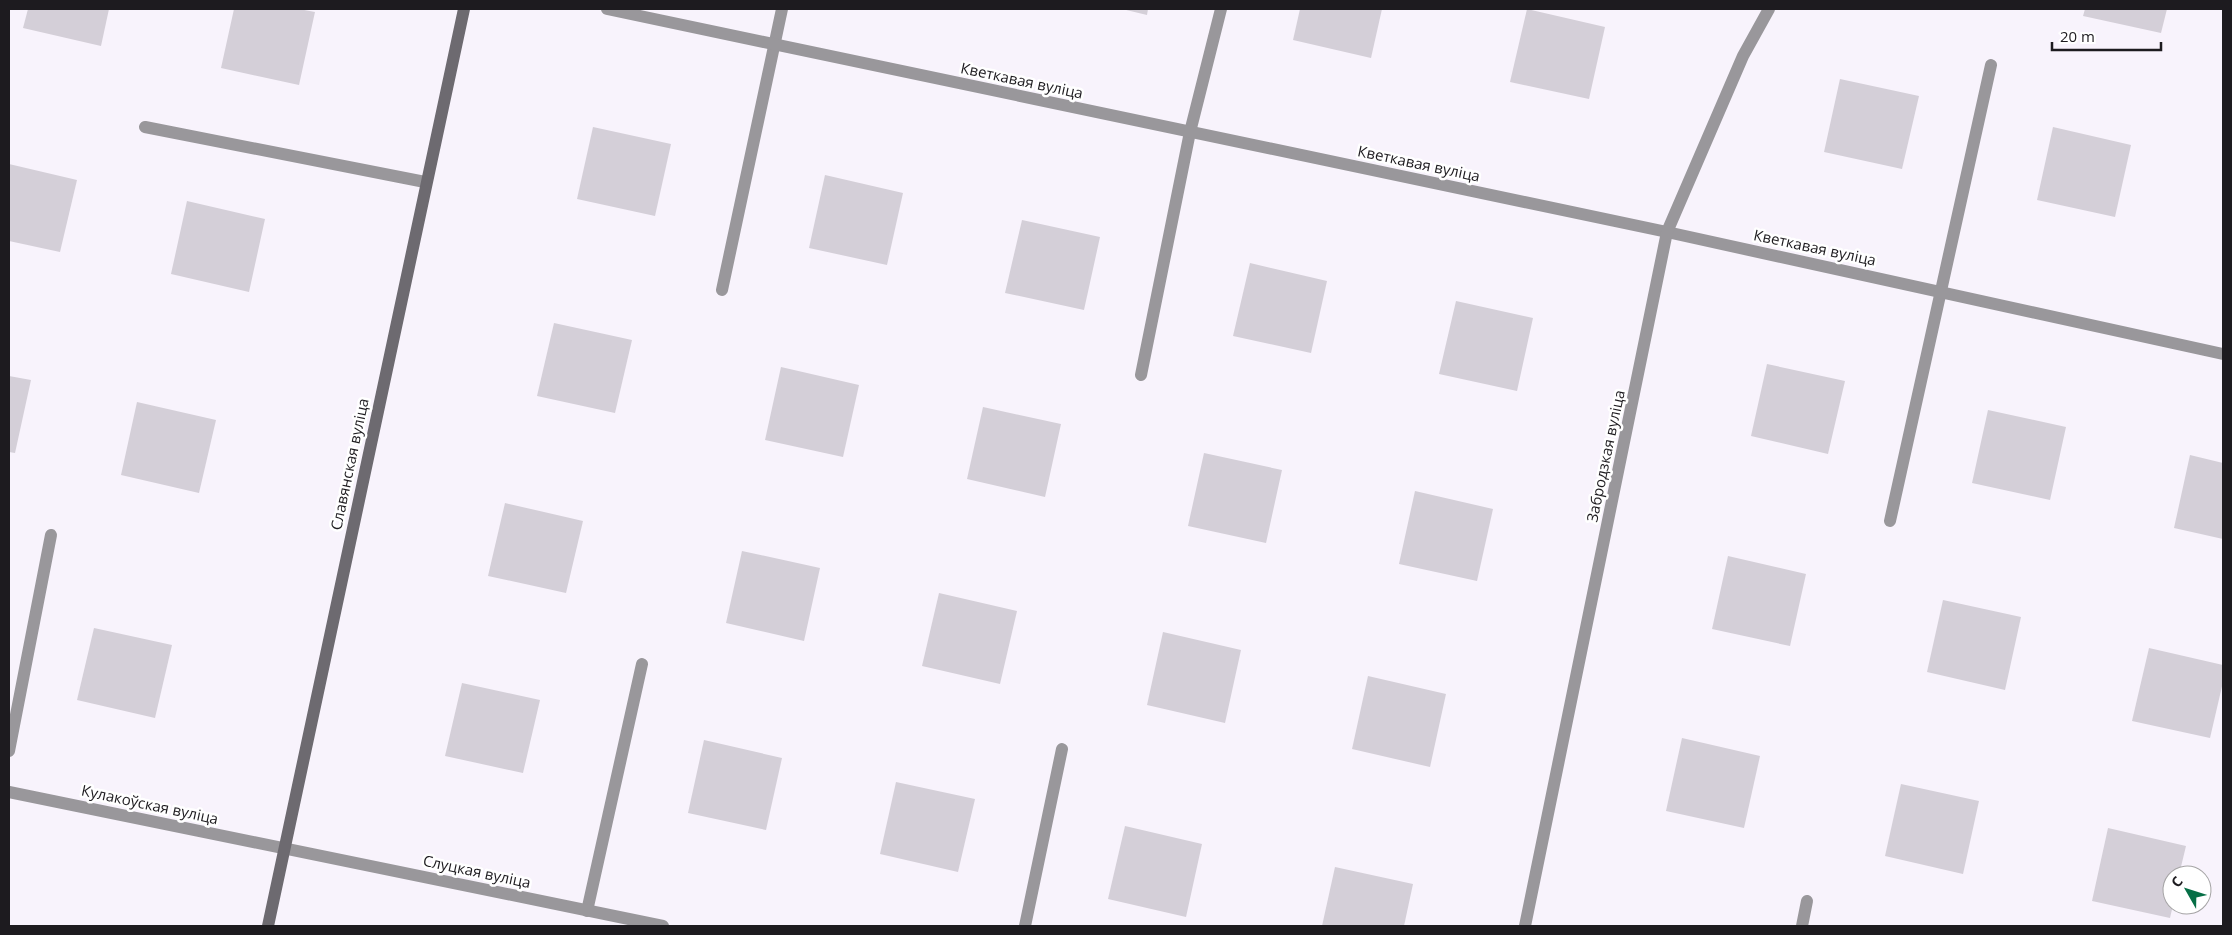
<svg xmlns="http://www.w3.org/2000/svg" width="2232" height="935" font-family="'Open Sans',sans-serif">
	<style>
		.building { fill: #d4cfd8 }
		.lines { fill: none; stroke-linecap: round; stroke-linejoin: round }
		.lane { stroke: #99979b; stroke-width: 12 }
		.street { stroke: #99979b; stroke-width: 12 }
		.secondary { stroke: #6d6a70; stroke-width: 12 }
		.labels { text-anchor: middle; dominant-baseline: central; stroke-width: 5; stroke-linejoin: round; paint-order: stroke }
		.street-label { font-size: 15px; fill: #1d1b1f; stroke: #fff }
	</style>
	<rect width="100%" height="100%" fill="#f8f3fc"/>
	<g class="building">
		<path d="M28,9h81l-8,37 -78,-18z"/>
		<path d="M234,9h65l16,3 -16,73 -78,-17z"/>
		<path d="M1122,9h26l-1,6z"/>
		<path d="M1300,9h82l-11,49 -78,-18z"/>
		<path d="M1527,9l78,18 -16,72 -79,-17z"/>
		<path d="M2085,9h82l-6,24 -78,-17z"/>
		<path d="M1840,79l79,17 -17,73 -78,-17z"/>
		<path d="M593,127l78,17 -16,72 -78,-17z"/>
		<path d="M2053,127l78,18 -16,72 -78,-17z"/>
		<path d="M9,164l68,16 -17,72 -51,-11z"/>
		<path d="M825,175l78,18 -16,72 -78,-17z"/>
		<path d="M187,201l78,18 -16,73 -78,-18z"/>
		<path d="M1022,220l78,17 -16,73 -79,-17z"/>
		<path d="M1250,263l77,18 -16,72 -78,-17z"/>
		<path d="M1456,301l77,17 -16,73 -78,-17z"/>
		<path d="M554,323l78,17 -17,73 -78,-17z"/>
		<path d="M1767,364l78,17 -17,73 -77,-18z"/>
		<path d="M781,367l78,18 -16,72 -78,-17z"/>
		<path d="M9,376l22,4 -16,73 -6,-1z"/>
		<path d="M137,402l79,18 -17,73 -78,-18z"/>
		<path d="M983,407l78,17 -16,73 -78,-18z"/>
		<path d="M1988,410l78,17 -16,73 -78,-17z"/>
		<path d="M1204,453l78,17 -16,73 -78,-17z"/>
		<path d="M2190,455l33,8v76l-49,-11z"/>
		<path d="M1415,491l78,18 -16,72 -78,-17z"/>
		<path d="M505,503l78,18 -17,72 -78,-17z"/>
		<path d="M742,551l78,17 -16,73 -78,-18z"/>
		<path d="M1728,556l78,18 -16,72 -78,-17z"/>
		<path d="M939,593l78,18 -17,73 -78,-18z"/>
		<path d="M1943,600l78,17 -16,73 -78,-18z"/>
		<path d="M94,628l78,17 -17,73 -78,-18z"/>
		<path d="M1163,632l78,18 -16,73 -78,-18z"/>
		<path d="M2149,648l74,17v17l-13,56 -78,-17z"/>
		<path d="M1368,676l78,18 -16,73 -78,-18z"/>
		<path d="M462,683l78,17 -17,73 -78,-17z"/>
		<path d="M1682,738l78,18 -16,72 -78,-17z"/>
		<path d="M704,740l78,18 -16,72 -78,-17z"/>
		<path d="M896,782l79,17 -17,73 -78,-18z"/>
		<path d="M1901,784l78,17 -16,73 -78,-18z"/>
		<path d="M1125,826l77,18 -16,73 -78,-18z"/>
		<path d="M2108,828l78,18 -7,29h-7l1,30 -3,13 -78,-17z"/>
		<path d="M1335,867l78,17 -9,42h-82z"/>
	</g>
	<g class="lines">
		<g class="lane">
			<path d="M145,127l280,55"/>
			<path d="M722,290l60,-281"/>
			<path d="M1141,375l49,-243 31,-123"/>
			<path d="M1890,521l101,-456"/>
			<path d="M9,751l42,-216"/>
			<path d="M587,911l55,-247"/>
			<path d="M1025,926l37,-177"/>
			<path d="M1802,926l5,-25"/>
		</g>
		<g class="street">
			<path d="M607,9l1060,223 556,122"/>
			<path d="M9,792l654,134"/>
			<path d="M1525,926l142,-694 76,-176 26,-47"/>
		</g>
		<path class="secondary" d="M268,926l196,-917"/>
	</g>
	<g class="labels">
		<g class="street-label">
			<text transform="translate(1022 80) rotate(12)">Кветкавая вуліца</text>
			<text transform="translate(1419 163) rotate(12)">Кветкавая вуліца</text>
			<text transform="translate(1815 247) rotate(12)">Кветкавая вуліца</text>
			<text transform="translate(1605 456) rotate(-78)">Забродзкая вуліца</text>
			<text transform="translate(349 464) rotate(-78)">Славянская вуліца</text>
			<text transform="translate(150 804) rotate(12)">Кулакоўская вуліца</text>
			<text transform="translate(477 871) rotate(12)">Слуцкая вуліца</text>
		</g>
	</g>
	<rect width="2232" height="935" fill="none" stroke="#1d1b1f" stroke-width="20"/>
	<g transform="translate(2187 890) rotate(309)"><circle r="24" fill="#ffffff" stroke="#a5a4a5"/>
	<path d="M0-4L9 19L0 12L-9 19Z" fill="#066f46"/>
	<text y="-8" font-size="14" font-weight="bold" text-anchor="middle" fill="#1d1b1f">С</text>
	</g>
	<path d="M2052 42v8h109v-8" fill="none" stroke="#1d1b1f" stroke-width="2.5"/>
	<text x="2060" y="42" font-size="15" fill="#1d1b1f" stroke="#ffffff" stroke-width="4" paint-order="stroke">20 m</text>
</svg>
